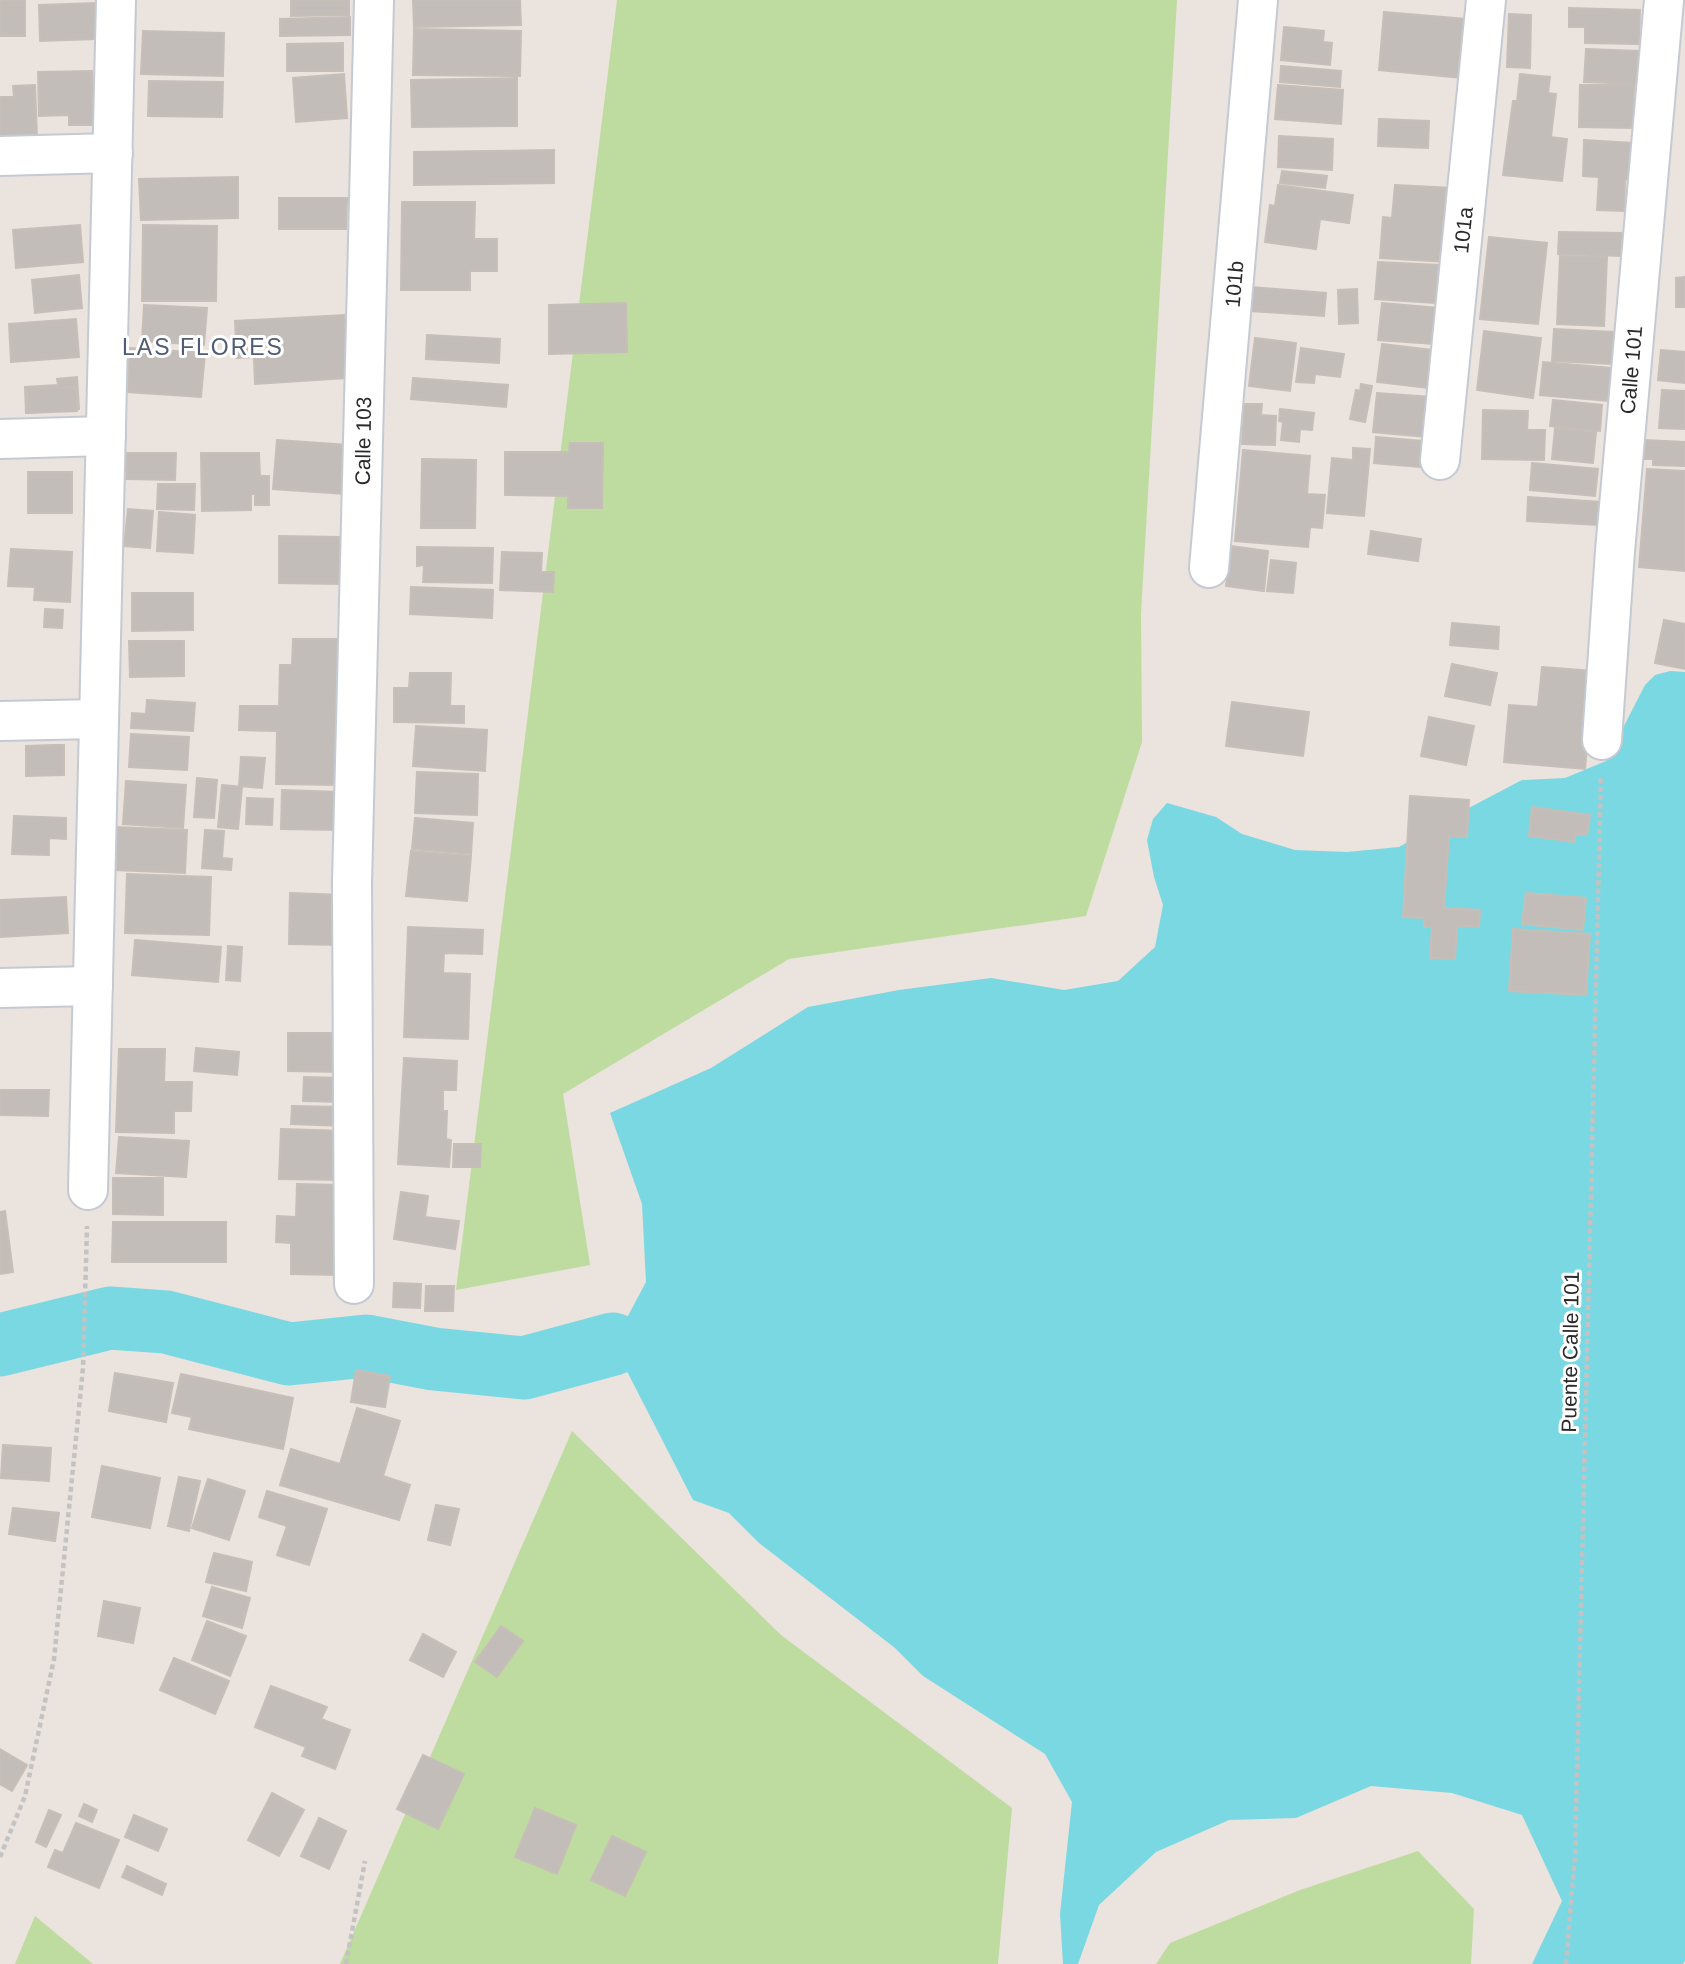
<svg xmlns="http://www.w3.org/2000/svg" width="1685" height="1964" viewBox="0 0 1685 1964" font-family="Arial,sans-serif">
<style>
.green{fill:#bedc9f}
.water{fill:#7ad8e3}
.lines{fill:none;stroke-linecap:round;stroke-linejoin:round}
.river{stroke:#7ad8e3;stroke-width:63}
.building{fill:#c3bdba;stroke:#c6beb7;stroke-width:2}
.street-casing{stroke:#c5cad2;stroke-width:42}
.path{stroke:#c3c3c3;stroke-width:4.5;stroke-dasharray:5 3.5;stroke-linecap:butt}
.street{stroke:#fff;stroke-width:38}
.labels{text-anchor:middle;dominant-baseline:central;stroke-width:6;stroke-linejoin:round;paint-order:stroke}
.street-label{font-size:21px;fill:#2a2a2a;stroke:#fff}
.neighbourhood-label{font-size:23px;letter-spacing:2px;fill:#4f5c76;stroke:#fff}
</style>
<rect width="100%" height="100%" fill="#ebe3dd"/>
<!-- green -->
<g class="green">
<path d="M 617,0 L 1177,0 L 1141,613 L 1142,742 L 1086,916 L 789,959 L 563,1094 L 590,1265 L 456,1290 Z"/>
<path d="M 572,1431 L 781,1635 L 1012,1808 L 998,1964 L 340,1964 Z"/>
<path d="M 1418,1851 L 1474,1909 L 1471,1964 L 1156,1964 L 1170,1943 L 1300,1890 Z"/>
<path d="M 35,1916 L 93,1964 L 15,1964 Z"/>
</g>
<!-- water -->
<path class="water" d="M 1670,671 L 1685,672 L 1685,1961 L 1683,1964 L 1532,1964 L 1562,1901 L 1522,1815 L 1452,1793 L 1371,1786 L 1296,1818 L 1229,1820 L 1156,1852 L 1099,1905 L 1078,1964 L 1063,1964 L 1060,1914 L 1072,1802 L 1045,1754 L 923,1676 L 895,1648 L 759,1543 L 729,1513 L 693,1500 L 613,1344 L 646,1282 L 642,1204 L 610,1113 L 711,1068 L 808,1007 L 899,990 L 991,978 L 1064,990 L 1118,981 L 1155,947 L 1163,905 L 1154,877 L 1147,840 L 1153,819 L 1167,803 L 1216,817 L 1242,834 L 1295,850 L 1347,852 L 1399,847 L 1442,822 L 1522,780 L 1565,778 L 1606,761 L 1645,685 L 1655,675 Z"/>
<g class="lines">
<!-- river -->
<path class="river" d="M 0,1345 L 110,1318 L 166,1322 L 289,1354 L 366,1346 L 434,1359 L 524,1368 L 613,1344"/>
</g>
<!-- building -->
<g class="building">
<rect x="0" y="0" width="25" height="36"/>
<path d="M 291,0 L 349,0 L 349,15 L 291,16 Z"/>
<path d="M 413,0 L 520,0 L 521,25 L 414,27 Z"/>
<path d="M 96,3 L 97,39 L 40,41 L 39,5 Z"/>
<path d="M 1569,8 L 1640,10 L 1639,44 L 1585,43 L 1585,27 L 1569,27 Z"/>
<path d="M 1384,12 L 1478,20 L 1473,79 L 1379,70 Z"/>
<path d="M 1509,14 L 1531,15 L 1530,68 L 1507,67 Z"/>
<path d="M 350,17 L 350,35 L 280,36 L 280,19 Z"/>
<path d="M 1284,27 L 1324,31 L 1323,42 L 1332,43 L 1330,65 L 1281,60 Z"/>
<path d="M 414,29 L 521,31 L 520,76 L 413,75 Z"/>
<path d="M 143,31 L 224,33 L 223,76 L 141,74 Z"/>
<path d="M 343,43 L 343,71 L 287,71 L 287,44 Z"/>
<path d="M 1586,49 L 1639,51 L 1637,84 L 1584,82 Z"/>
<path d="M 1281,66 L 1341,71 L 1340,87 L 1280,82 Z"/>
<path d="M 92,71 L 93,125 L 69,125 L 69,115 L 39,116 L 38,72 Z"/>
<path d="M 344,74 L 347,118 L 296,122 L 293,78 Z"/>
<path d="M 1520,74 L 1550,77 L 1548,93 L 1556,94 L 1551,137 L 1567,139 L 1562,181 L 1503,175 L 1513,101 L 1517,101 Z"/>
<path d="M 517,78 L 517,126 L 412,127 L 411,80 Z"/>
<path d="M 149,81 L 223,82 L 222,117 L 148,116 Z"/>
<path d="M 35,85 L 37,136 L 0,137 L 0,97 L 14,97 L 13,86 Z"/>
<path d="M 1278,85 L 1343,90 L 1341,124 L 1275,119 Z"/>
<path d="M 1580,85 L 1634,85 L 1633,128 L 1579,127 Z"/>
<path d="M 1379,119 L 1429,121 L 1428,148 L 1378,146 Z"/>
<path d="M 1279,136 L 1333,139 L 1332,170 L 1278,167 Z"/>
<path d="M 1584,140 L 1633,143 L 1631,179 L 1625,179 L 1624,211 L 1597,210 L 1599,177 L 1583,176 Z"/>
<path d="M 554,150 L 554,183 L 414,185 L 414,152 Z"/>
<path d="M 1282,171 L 1327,176 L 1325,188 L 1280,183 Z"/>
<path d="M 238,177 L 238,218 L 141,220 L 139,179 Z"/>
<path d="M 1278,185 L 1353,195 L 1349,223 L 1320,219 L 1316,249 L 1265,242 L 1270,205 L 1275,206 Z"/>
<path d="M 1395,185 L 1453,188 L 1448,262 L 1380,258 L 1383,217 L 1392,218 Z"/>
<path d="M 279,198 L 347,198 L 346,229 L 279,229 Z"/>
<path d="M 402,202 L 475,202 L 474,239 L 497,239 L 497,271 L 470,271 L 470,290 L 401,290 Z"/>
<path d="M 80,225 L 83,262 L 16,268 L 13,230 Z"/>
<path d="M 143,225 L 217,226 L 216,301 L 142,301 Z"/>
<path d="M 1559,232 L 1623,233 L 1622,256 L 1558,254 Z"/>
<path d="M 1489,237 L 1547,243 L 1538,324 L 1480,319 Z"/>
<path d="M 1560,256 L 1607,257 L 1604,326 L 1557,324 Z"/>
<path d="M 1378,262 L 1438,265 L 1435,303 L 1375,299 Z"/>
<path d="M 79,275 L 82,308 L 35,313 L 32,280 Z"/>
<path d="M 1685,277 L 1685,307 L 1676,307 L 1676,278 Z"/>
<path d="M 1251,287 L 1326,293 L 1324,316 L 1250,311 Z"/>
<path d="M 1357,289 L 1358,323 L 1339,324 L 1338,290 Z"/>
<path d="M 626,303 L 627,352 L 549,354 L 549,305 Z"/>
<path d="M 1382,303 L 1438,308 L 1434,344 L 1378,340 Z"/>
<path d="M 144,305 L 207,308 L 204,345 L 142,341 Z"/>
<path d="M 344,315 L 347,378 L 255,384 L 254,357 L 237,358 L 235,321 Z"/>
<path d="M 76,319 L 79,357 L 11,362 L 9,324 Z"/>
<path d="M 1554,329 L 1614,332 L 1612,364 L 1552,361 Z"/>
<path d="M 1484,331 L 1541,338 L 1533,398 L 1477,390 Z"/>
<path d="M 427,335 L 500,339 L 499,363 L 426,359 Z"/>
<path d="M 1255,338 L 1296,343 L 1290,391 L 1249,386 Z"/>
<path d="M 1382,344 L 1432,350 L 1428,388 L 1377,382 Z"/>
<path d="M 130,348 L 205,353 L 201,397 L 127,392 Z"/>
<path d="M 1301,348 L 1344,354 L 1340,377 L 1315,374 L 1314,383 L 1296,382 Z"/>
<path d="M 1661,350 L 1685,352 L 1685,383 L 1658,380 Z"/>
<path d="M 1543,362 L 1611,368 L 1609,401 L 1540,395 Z"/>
<path d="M 77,377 L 79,409 L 26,413 L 25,387 L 58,385 L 57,379 Z"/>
<path d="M 413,378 L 508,385 L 506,407 L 411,399 Z"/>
<path d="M 1361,384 L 1372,386 L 1365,422 L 1350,419 L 1356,390 L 1360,391 Z"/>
<path d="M 77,387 L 77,411 L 27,413 L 27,389 Z"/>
<path d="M 1662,390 L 1685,391 L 1685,429 L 1659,428 Z"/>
<path d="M 1377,393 L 1431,397 L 1427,437 L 1373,432 Z"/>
<path d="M 1553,400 L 1602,405 L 1600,431 L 1550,426 Z"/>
<path d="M 1244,404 L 1262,404 L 1261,415 L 1276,416 L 1275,445 L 1242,444 Z"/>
<path d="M 1280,409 L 1314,413 L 1312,430 L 1300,429 L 1299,442 L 1281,440 L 1283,422 L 1279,421 Z"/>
<path d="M 1483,410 L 1528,411 L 1527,430 L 1545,430 L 1544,460 L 1482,459 Z"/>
<path d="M 1555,428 L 1596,432 L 1593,463 L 1552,459 Z"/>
<path d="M 1376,437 L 1422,441 L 1420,467 L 1374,463 Z"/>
<path d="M 277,440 L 348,445 L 345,494 L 273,489 Z"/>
<path d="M 1645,440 L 1685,442 L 1685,466 L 1653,465 L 1653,459 L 1644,459 Z"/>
<path d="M 570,443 L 603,443 L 602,508 L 568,508 L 568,496 L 505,495 L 505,452 L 569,452 Z"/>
<path d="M 1353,448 L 1370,449 L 1364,516 L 1327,513 L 1332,458 L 1353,460 Z"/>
<path d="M 1243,450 L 1310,456 L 1307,494 L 1325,495 L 1322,528 L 1310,527 L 1308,547 L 1235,541 Z"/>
<path d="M 127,453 L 176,453 L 175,480 L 126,479 Z"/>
<path d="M 201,453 L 259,453 L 260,476 L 269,476 L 269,505 L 255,505 L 255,494 L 251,494 L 251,510 L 202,511 Z"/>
<path d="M 422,459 L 476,460 L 475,528 L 421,528 Z"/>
<path d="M 1532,463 L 1598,469 L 1595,496 L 1530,490 Z"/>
<path d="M 1647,469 L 1685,471 L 1685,571 L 1639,567 Z"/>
<rect x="28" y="472" width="44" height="41"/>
<path d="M 158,484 L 195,484 L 194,510 L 157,509 Z"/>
<path d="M 1528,497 L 1601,502 L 1599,525 L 1527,521 Z"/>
<path d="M 128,509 L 153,511 L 150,548 L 124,546 Z"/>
<path d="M 159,512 L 195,515 L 193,553 L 157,551 Z"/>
<path d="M 1371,531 L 1421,539 L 1418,561 L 1368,554 Z"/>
<path d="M 279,536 L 341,537 L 340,584 L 279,583 Z"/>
<path d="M 1231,546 L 1268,551 L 1264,591 L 1226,586 Z"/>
<path d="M 417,547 L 493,548 L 492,583 L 423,582 L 424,565 L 417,566 Z"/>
<path d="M 11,549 L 72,552 L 70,602 L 34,600 L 35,587 L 8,586 Z"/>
<path d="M 502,552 L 542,553 L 541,572 L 554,572 L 553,592 L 500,590 Z"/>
<path d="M 1271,560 L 1296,563 L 1293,593 L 1267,591 Z"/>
<path d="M 411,587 L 493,590 L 492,618 L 410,614 Z"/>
<path d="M 132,593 L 193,593 L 193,630 L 132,631 Z"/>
<path d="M 45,609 L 63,610 L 62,628 L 44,627 Z"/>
<path d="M 1664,620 L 1685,624 L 1685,669 L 1655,663 Z"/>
<path d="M 1452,623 L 1499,627 L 1498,649 L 1450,645 Z"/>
<path d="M 293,639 L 343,639 L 341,785 L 276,784 L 277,731 L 239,730 L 240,706 L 279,706 L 280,665 L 292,665 Z"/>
<path d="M 129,641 L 184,641 L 184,676 L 130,677 Z"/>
<path d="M 1452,664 L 1497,673 L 1490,705 L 1445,696 Z"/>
<path d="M 1542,667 L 1593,671 L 1585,769 L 1504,762 L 1509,705 L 1538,707 Z"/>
<path d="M 410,673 L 451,673 L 450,706 L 464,706 L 464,723 L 394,722 L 394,688 L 409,688 Z"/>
<path d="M 147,700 L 195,703 L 193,731 L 131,728 L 132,713 L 146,714 Z"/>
<path d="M 1232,702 L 1309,712 L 1303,756 L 1226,746 Z"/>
<path d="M 1429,717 L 1474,726 L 1466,765 L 1421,756 Z"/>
<path d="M 416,726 L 487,730 L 485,771 L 413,766 Z"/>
<path d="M 131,734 L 189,737 L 187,770 L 129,767 Z"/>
<path d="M 54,745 L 64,745 L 64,775 L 26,776 L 26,746 Z"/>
<path d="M 241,757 L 265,758 L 262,788 L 239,786 Z"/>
<path d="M 417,772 L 478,774 L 477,815 L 415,813 Z"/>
<path d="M 197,778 L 217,780 L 214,818 L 194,817 Z"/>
<path d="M 126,781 L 186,785 L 183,828 L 123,824 Z"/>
<path d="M 222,785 L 242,787 L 238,829 L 218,827 Z"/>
<path d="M 282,790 L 340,792 L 339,830 L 281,829 Z"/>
<path d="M 1410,796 L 1469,800 L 1467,837 L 1449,836 L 1444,908 L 1480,910 L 1479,927 L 1457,926 L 1455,959 L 1430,958 L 1432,927 L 1424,927 L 1424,918 L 1403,917 Z"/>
<path d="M 247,798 L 273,799 L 272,825 L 246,824 Z"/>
<path d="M 1532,807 L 1590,815 L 1587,835 L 1576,834 L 1574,842 L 1529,836 Z"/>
<path d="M 14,816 L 66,818 L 66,839 L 49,838 L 49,855 L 12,854 Z"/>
<path d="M 415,818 L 473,823 L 471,854 L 412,849 Z"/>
<path d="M 116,827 L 187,830 L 185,873 L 115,870 Z"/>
<path d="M 205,830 L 224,831 L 222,858 L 232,859 L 231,870 L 202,868 Z"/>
<path d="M 411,851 L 471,856 L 467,901 L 406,896 Z"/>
<path d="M 127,874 L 211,877 L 209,935 L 125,933 Z"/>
<path d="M 290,893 L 343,895 L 341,945 L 289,944 Z"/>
<path d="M 1526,893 L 1586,898 L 1583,930 L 1522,924 Z"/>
<path d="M 66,897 L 68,933 L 0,937 L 0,900 Z"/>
<path d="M 408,927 L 483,930 L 482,954 L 444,953 L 443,973 L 470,974 L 468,1039 L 404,1037 Z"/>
<path d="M 1513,929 L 1590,934 L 1586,995 L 1509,991 Z"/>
<path d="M 135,940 L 221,947 L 218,982 L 132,975 Z"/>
<path d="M 228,946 L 242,947 L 240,981 L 226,980 Z"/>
<path d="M 288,1033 L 342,1033 L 343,1072 L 288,1071 Z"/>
<path d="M 196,1048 L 239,1052 L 237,1075 L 194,1071 Z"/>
<path d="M 119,1049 L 165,1049 L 164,1082 L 192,1082 L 191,1111 L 174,1111 L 174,1133 L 116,1132 Z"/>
<path d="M 404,1058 L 457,1061 L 456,1090 L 443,1090 L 443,1111 L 447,1111 L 446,1139 L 451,1140 L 449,1167 L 398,1164 Z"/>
<path d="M 304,1077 L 343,1078 L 343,1102 L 303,1101 Z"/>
<path d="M 0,1090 L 49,1090 L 48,1116 L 0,1115 Z"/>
<path d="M 292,1106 L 344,1107 L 344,1126 L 291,1124 Z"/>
<path d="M 281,1129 L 344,1131 L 343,1180 L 279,1179 Z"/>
<path d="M 119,1137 L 189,1141 L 186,1177 L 116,1173 Z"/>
<path d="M 454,1144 L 481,1144 L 480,1167 L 453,1167 Z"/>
<path d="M 113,1178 L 163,1178 L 163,1215 L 113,1214 Z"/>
<path d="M 297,1184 L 341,1185 L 338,1275 L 291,1274 L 291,1243 L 276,1242 L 277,1216 L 296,1217 Z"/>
<path d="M 401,1192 L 428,1196 L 425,1217 L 459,1221 L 455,1249 L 394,1239 Z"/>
<path d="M 5,1211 L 13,1272 L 0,1274 L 0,1212 Z"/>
<path d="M 113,1222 L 226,1222 L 226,1262 L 112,1262 Z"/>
<path d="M 394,1283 L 421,1284 L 420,1308 L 393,1307 Z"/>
<path d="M 426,1286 L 454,1286 L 453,1311 L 425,1311 Z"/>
<path d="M 356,1370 L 390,1376 L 385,1407 L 351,1402 Z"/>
<path d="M 115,1373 L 173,1383 L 166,1422 L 109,1411 Z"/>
<path d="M 181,1374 L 293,1398 L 283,1449 L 189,1429 L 192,1417 L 172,1413 Z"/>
<path d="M 357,1408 L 400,1421 L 383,1476 L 410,1485 L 399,1520 L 280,1485 L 291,1449 L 340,1464 Z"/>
<path d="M 3,1445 L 51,1448 L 49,1481 L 1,1478 Z"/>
<path d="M 102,1466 L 160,1478 L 150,1528 L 92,1517 Z"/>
<path d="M 179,1477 L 200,1481 L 189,1531 L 168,1526 Z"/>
<path d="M 208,1479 L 245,1491 L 229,1540 L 192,1528 Z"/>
<path d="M 267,1491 L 327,1509 L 309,1565 L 277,1555 L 287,1526 L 259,1517 Z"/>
<path d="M 436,1505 L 459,1509 L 450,1545 L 428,1540 Z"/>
<path d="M 13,1508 L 59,1513 L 55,1541 L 9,1534 Z"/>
<path d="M 214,1553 L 252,1562 L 246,1591 L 206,1582 Z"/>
<path d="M 212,1587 L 250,1598 L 242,1628 L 203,1616 Z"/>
<path d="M 104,1601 L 140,1608 L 133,1643 L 98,1636 Z"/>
<path d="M 207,1621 L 246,1636 L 230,1676 L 192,1660 Z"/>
<path d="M 501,1626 L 523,1641 L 497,1677 L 475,1662 Z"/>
<path d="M 423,1634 L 456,1652 L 443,1677 L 410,1660 Z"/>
<path d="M 174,1658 L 229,1681 L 215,1714 L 160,1690 Z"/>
<path d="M 271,1686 L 327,1707 L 321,1719 L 350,1730 L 335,1769 L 302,1756 L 306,1747 L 255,1727 Z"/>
<path d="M 0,1749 L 27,1765 L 12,1791 L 0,1784 Z"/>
<path d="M 423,1755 L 464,1774 L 438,1829 L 397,1809 Z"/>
<path d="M 272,1793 L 304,1810 L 279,1856 L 248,1840 Z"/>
<path d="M 84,1804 L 97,1810 L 92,1822 L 79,1816 Z"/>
<path d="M 535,1808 L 576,1825 L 557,1874 L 515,1857 Z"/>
<path d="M 49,1810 L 61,1815 L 46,1847 L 36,1842 Z"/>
<path d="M 134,1815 L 167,1829 L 158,1851 L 125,1837 Z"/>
<path d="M 319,1818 L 346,1831 L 329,1869 L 301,1856 Z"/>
<path d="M 76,1823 L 119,1840 L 99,1888 L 48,1867 L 55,1850 L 63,1853 Z"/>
<path d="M 612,1836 L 646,1852 L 625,1896 L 591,1880 Z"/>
<path d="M 127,1866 L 166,1884 L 162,1895 L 122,1877 Z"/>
</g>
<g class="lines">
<defs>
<g id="street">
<path d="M 0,156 L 113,153"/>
<path d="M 0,439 L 106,436"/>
<path d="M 1440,460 L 1486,0"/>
<path d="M 1209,568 L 1258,0"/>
<path d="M 0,721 L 99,719"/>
<path d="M 1602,740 L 1615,551 L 1664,0"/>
<path d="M 0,988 L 93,986"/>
<path d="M 88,1190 L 116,0"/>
<path d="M 354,1284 L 352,883 L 374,0"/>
</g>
</defs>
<!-- street casing -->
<use href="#street" class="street-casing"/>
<!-- path -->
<g class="path">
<path d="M 0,1857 L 25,1796 L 54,1659 L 83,1368 L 87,1226"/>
<path d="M 346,1964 L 365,1861"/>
<path d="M 1566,1964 L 1575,1855 L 1601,776"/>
</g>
<!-- street -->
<use href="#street" class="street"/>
</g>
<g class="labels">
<!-- street labels -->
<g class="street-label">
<text transform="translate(1463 230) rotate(-84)">101a</text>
<text transform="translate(1234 284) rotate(-85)">101b</text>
<text transform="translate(1631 370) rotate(-85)">Calle 101</text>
<text transform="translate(363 441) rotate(-89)">Calle 103</text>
<text transform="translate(1570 1352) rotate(-89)">Puente Calle 101</text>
</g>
<!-- neighbourhood labels -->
<g class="neighbourhood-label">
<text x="203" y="347">LAS FLORES</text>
</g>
</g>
</svg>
